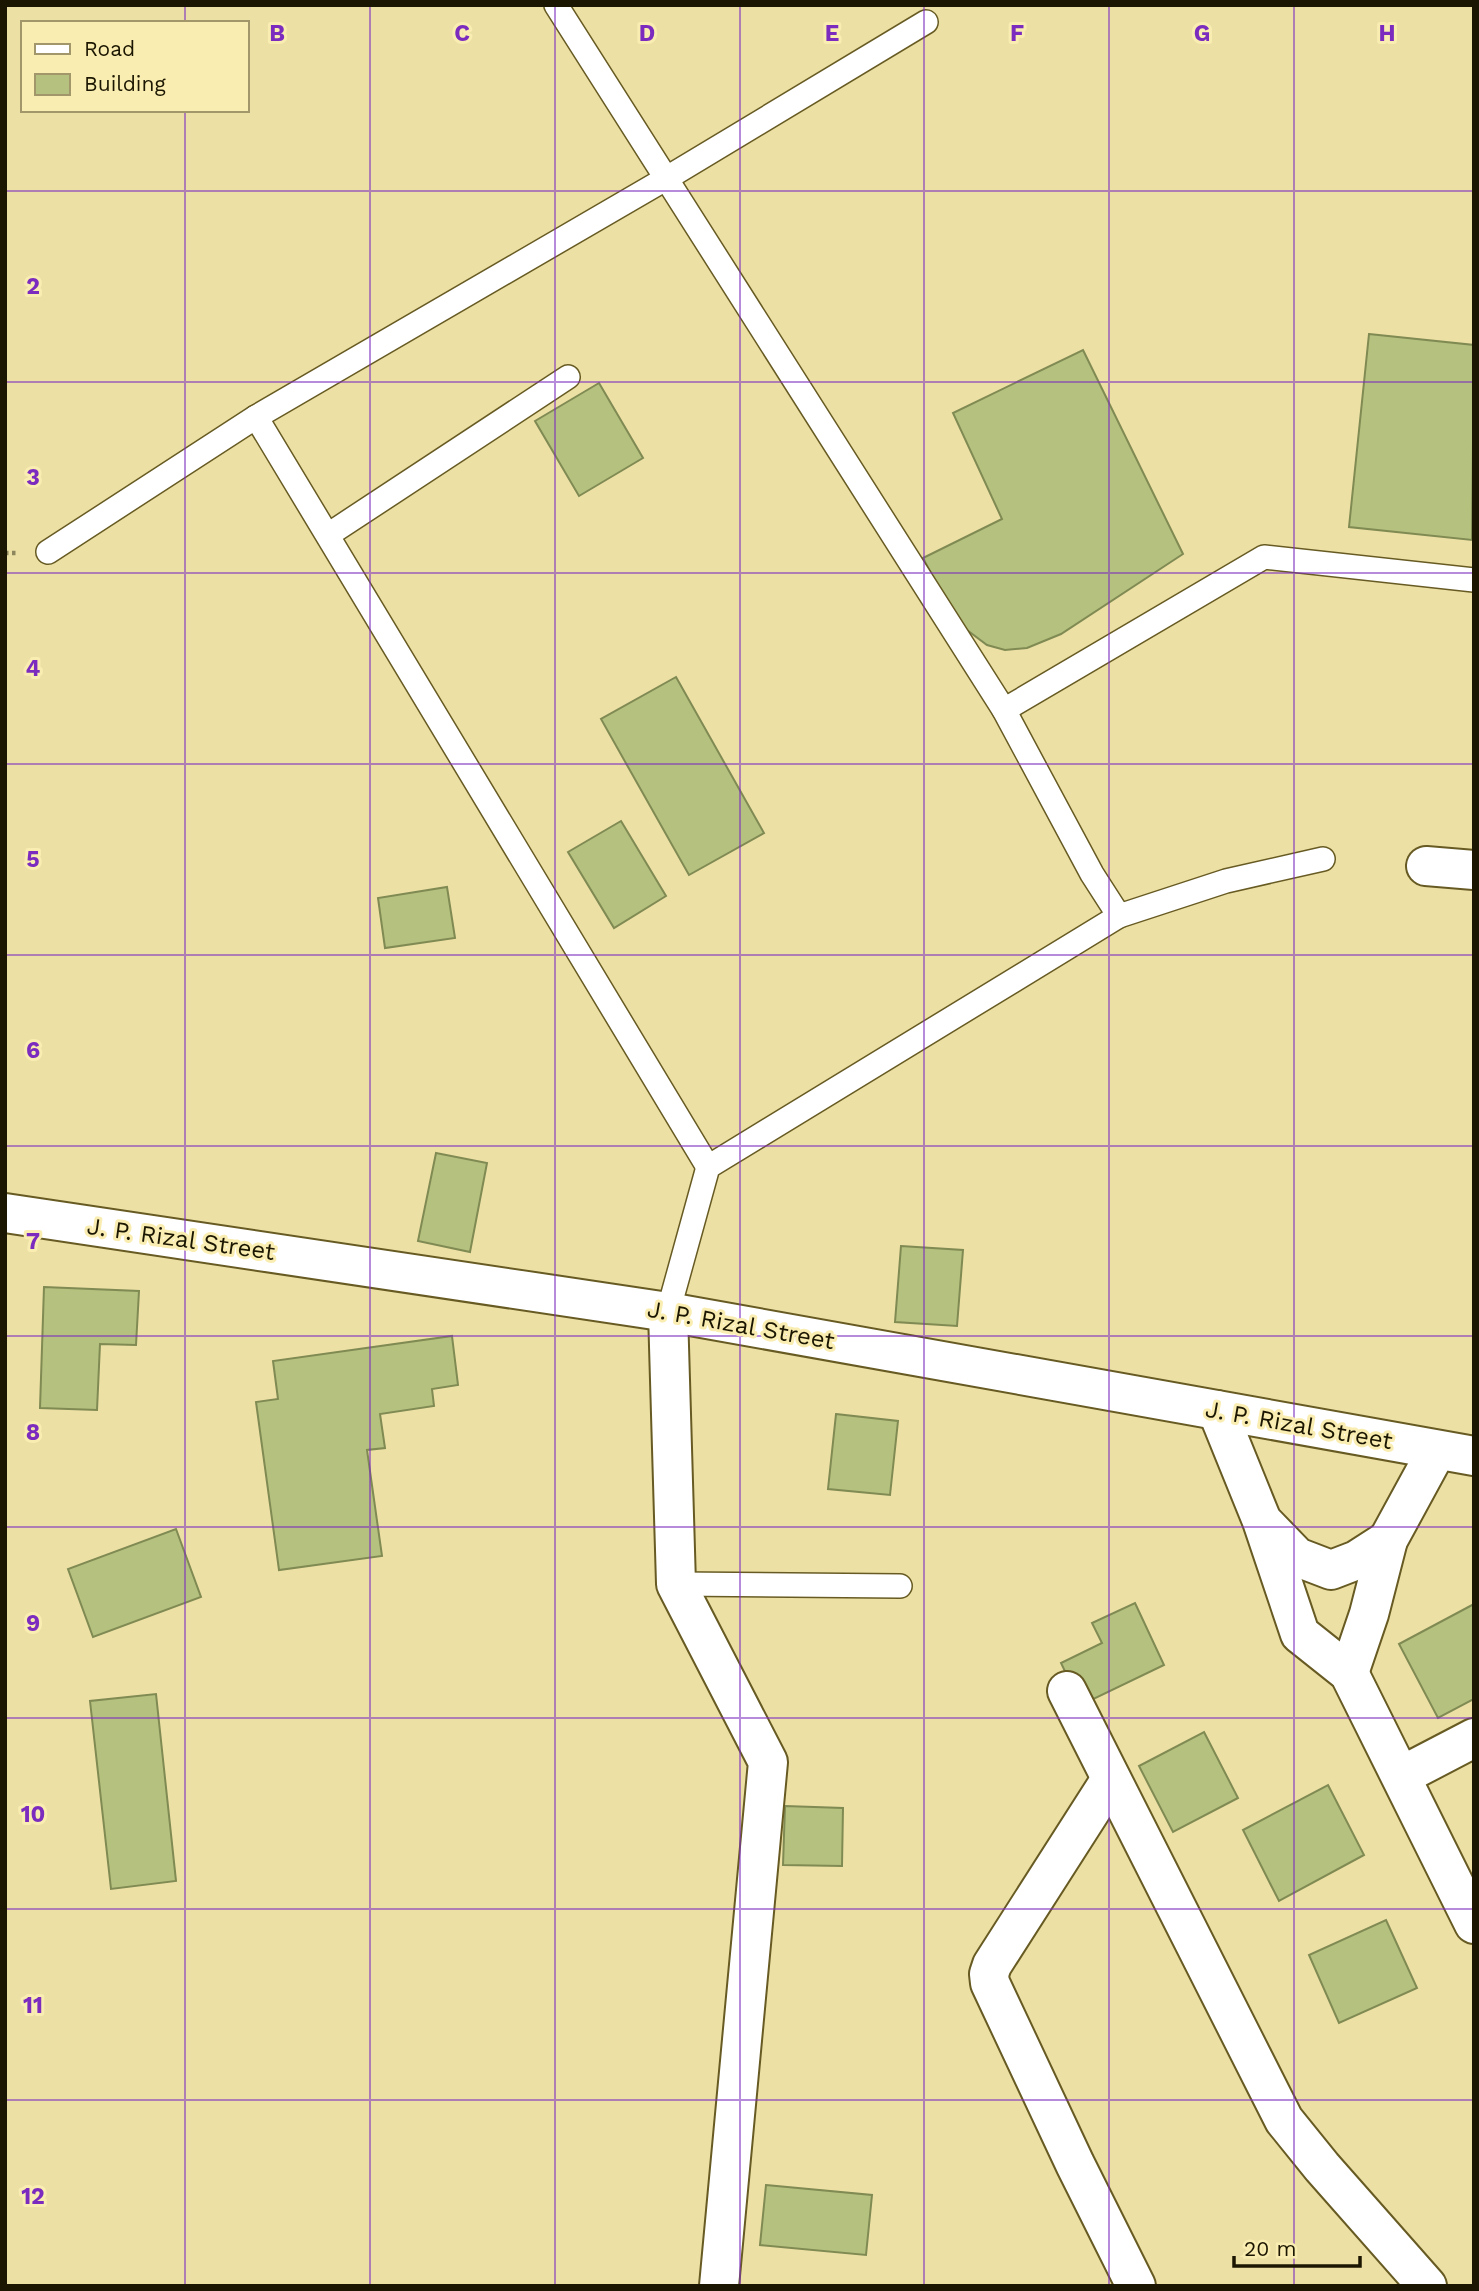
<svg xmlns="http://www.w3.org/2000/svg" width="1479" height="2291" viewBox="0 0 1479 2291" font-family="'Work Sans',sans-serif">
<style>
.building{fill:#b4c17f;stroke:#808a53;stroke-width:2}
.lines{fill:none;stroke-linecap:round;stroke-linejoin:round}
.service-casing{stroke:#675b23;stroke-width:26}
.minor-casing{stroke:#675b23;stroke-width:42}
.secondary-casing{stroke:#675b23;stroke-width:42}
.path{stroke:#8e865c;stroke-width:4.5;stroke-dasharray:3.5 3.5;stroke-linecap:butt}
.service{stroke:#fff;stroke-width:23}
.minor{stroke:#fff;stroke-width:38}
.secondary{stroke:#fff;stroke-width:38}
.grid{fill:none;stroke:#7b2cbf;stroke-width:2;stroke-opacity:0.55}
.labels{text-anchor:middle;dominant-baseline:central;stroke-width:6;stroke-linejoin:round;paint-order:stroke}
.street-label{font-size:24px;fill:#1b1601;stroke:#faedb2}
.grid-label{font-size:23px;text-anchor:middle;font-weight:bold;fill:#7b2cbf;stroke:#faedb2;stroke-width:6;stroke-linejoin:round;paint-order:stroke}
</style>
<rect width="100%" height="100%" fill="#ece0a5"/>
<!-- building -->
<g class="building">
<path d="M 1369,334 L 1474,345 L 1472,540 L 1349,527 Z"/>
<path d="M 1083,350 L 1183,554 L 1061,634 L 1027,648 L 1005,650 L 987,645 L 963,627 L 949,608 L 923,558 L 1002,519 L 953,413 Z"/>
<path d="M 599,383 L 643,458 L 579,496 L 535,421 Z"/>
<path d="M 676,677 L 764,833 L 689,875 L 601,719 Z"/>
<path d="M 621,821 L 666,896 L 614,928 L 568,852 Z"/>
<path d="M 447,887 L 455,938 L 385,948 L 378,898 Z"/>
<path d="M 436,1153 L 487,1163 L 470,1252 L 418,1241 Z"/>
<path d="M 901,1246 L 963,1250 L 957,1326 L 895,1322 Z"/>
<path d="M 44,1287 L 139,1291 L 136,1345 L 100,1344 L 97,1410 L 40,1408 Z"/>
<path d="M 452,1336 L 458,1385 L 432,1389 L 434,1406 L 380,1414 L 385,1448 L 367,1450 L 382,1556 L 279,1570 L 256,1402 L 278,1399 L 273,1361 Z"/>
<path d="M 836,1414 L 898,1421 L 890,1495 L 828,1489 Z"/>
<path d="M 176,1529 L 201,1597 L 93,1637 L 68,1569 Z"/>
<path d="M 1135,1603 L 1164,1665 L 1081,1705 L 1061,1663 L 1102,1643 L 1092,1623 Z"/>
<path d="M 1474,1604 L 1474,1699 L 1438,1718 L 1399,1644 Z"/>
<path d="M 156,1694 L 176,1881 L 111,1889 L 90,1701 Z"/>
<path d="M 1204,1732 L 1238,1798 L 1173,1832 L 1139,1766 Z"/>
<path d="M 1328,1785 L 1364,1855 L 1279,1901 L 1243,1830 Z"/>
<path d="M 785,1806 L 843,1808 L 842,1866 L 783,1865 Z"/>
<path d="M 1386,1920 L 1417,1988 L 1339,2023 L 1309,1955 Z"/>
<path d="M 766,2185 L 872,2195 L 866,2255 L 760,2245 Z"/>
</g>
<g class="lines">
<defs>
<g id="service">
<path d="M 556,5 L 1004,710 L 1092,874 L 1119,916"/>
<path d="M 256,417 L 708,1167"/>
<path d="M 328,535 L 568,377"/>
<path d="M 48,552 L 256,417 L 667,178 L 926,22"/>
<path d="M 1004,710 L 1264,557 L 1474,580"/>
<path d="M 668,1312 L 708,1167 L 1119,916 L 1226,881 L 1323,859"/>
<path d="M 676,1584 L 900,1586"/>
</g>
<g id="minor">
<path d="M 1426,866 L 1474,870"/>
<path d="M 668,1312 L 676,1584 L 768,1762 L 719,2286"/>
<path d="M 1217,1410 L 1262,1521 L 1300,1634 L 1349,1673 L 1474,1924"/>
<path d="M 1266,1525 L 1297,1557 L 1331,1570 L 1357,1560 L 1388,1540"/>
<path d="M 1349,1673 L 1369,1614 L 1388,1540 L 1437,1450"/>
<path d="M 1067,1691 L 1284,2120 L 1322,2167 L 1427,2286"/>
<path d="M 1401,1776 L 1474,1738"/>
<path d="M 1111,1779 L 992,1965 L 989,1974 L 990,1983 L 1075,2164 L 1136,2286"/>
</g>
<path id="secondary" d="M 5,1213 L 668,1312 L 1474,1456"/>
</defs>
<!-- service casing -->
<use href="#service" class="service-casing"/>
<!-- minor casing -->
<use href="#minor" class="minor-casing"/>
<!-- secondary casing -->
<use href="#secondary" class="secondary-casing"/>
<!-- path -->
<path class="path" d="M 5,553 L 18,553"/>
<!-- service -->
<use href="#service" class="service"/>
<!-- minor -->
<use href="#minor" class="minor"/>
<!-- secondary -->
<use href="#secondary" class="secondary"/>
</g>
<!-- grid -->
<path class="grid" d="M 185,5 L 185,23M 370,5 L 370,2286M 555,5 L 555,2286M 740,5 L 740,2286M 924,5 L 924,2286M 1109,5 L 1109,2286M 1294,5 L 1294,2286M 185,110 L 185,2286M 5,191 L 1474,191M 5,382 L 1474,382M 5,573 L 1474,573M 5,764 L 1474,764M 5,955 L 1474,955M 5,1146 L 1474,1146M 5,1336 L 1474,1336M 5,1527 L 1474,1527M 5,1718 L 1474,1718M 5,1909 L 1474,1909M 5,2100 L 1474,2100"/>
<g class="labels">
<!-- street labels -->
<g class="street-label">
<text transform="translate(181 1239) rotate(8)">J. P. Rizal Street</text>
<text transform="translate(741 1325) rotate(10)">J. P. Rizal Street</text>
<text transform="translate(1299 1425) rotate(10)">J. P. Rizal Street</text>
</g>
</g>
<g class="grid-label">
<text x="277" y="41">B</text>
<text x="462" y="41">C</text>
<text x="647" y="41">D</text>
<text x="832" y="41">E</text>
<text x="1017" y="41">F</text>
<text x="1202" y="41">G</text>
<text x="1387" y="41">H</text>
<text x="33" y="294">2</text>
<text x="33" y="485">3</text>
<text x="33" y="676">4</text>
<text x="33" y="867">5</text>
<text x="33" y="1058">6</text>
<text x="33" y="1249">7</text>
<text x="33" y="1440">8</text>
<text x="33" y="1631">9</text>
<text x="33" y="1822">10</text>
<text x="33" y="2013">11</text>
<text x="33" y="2204">12</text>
</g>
<!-- border -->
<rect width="1479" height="2291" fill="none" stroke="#1b1601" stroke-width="14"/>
<!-- legend -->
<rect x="21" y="21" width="228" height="91" fill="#faedb2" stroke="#a1976b" stroke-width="2"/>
<rect x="35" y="44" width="35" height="10" fill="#ffffff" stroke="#a1976b" stroke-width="2"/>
<text x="84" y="56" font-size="21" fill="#1b1601">Road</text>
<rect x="35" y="74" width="35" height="21" fill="#b4c17f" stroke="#a1976b" stroke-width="2"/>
<text x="84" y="91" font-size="21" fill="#1b1601">Building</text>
<!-- scale -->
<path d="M1234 2256v10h126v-10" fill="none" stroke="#1b1601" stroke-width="3.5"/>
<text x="1244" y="2256" font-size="21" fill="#1b1601" stroke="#faedb2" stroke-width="5" paint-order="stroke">20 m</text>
</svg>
